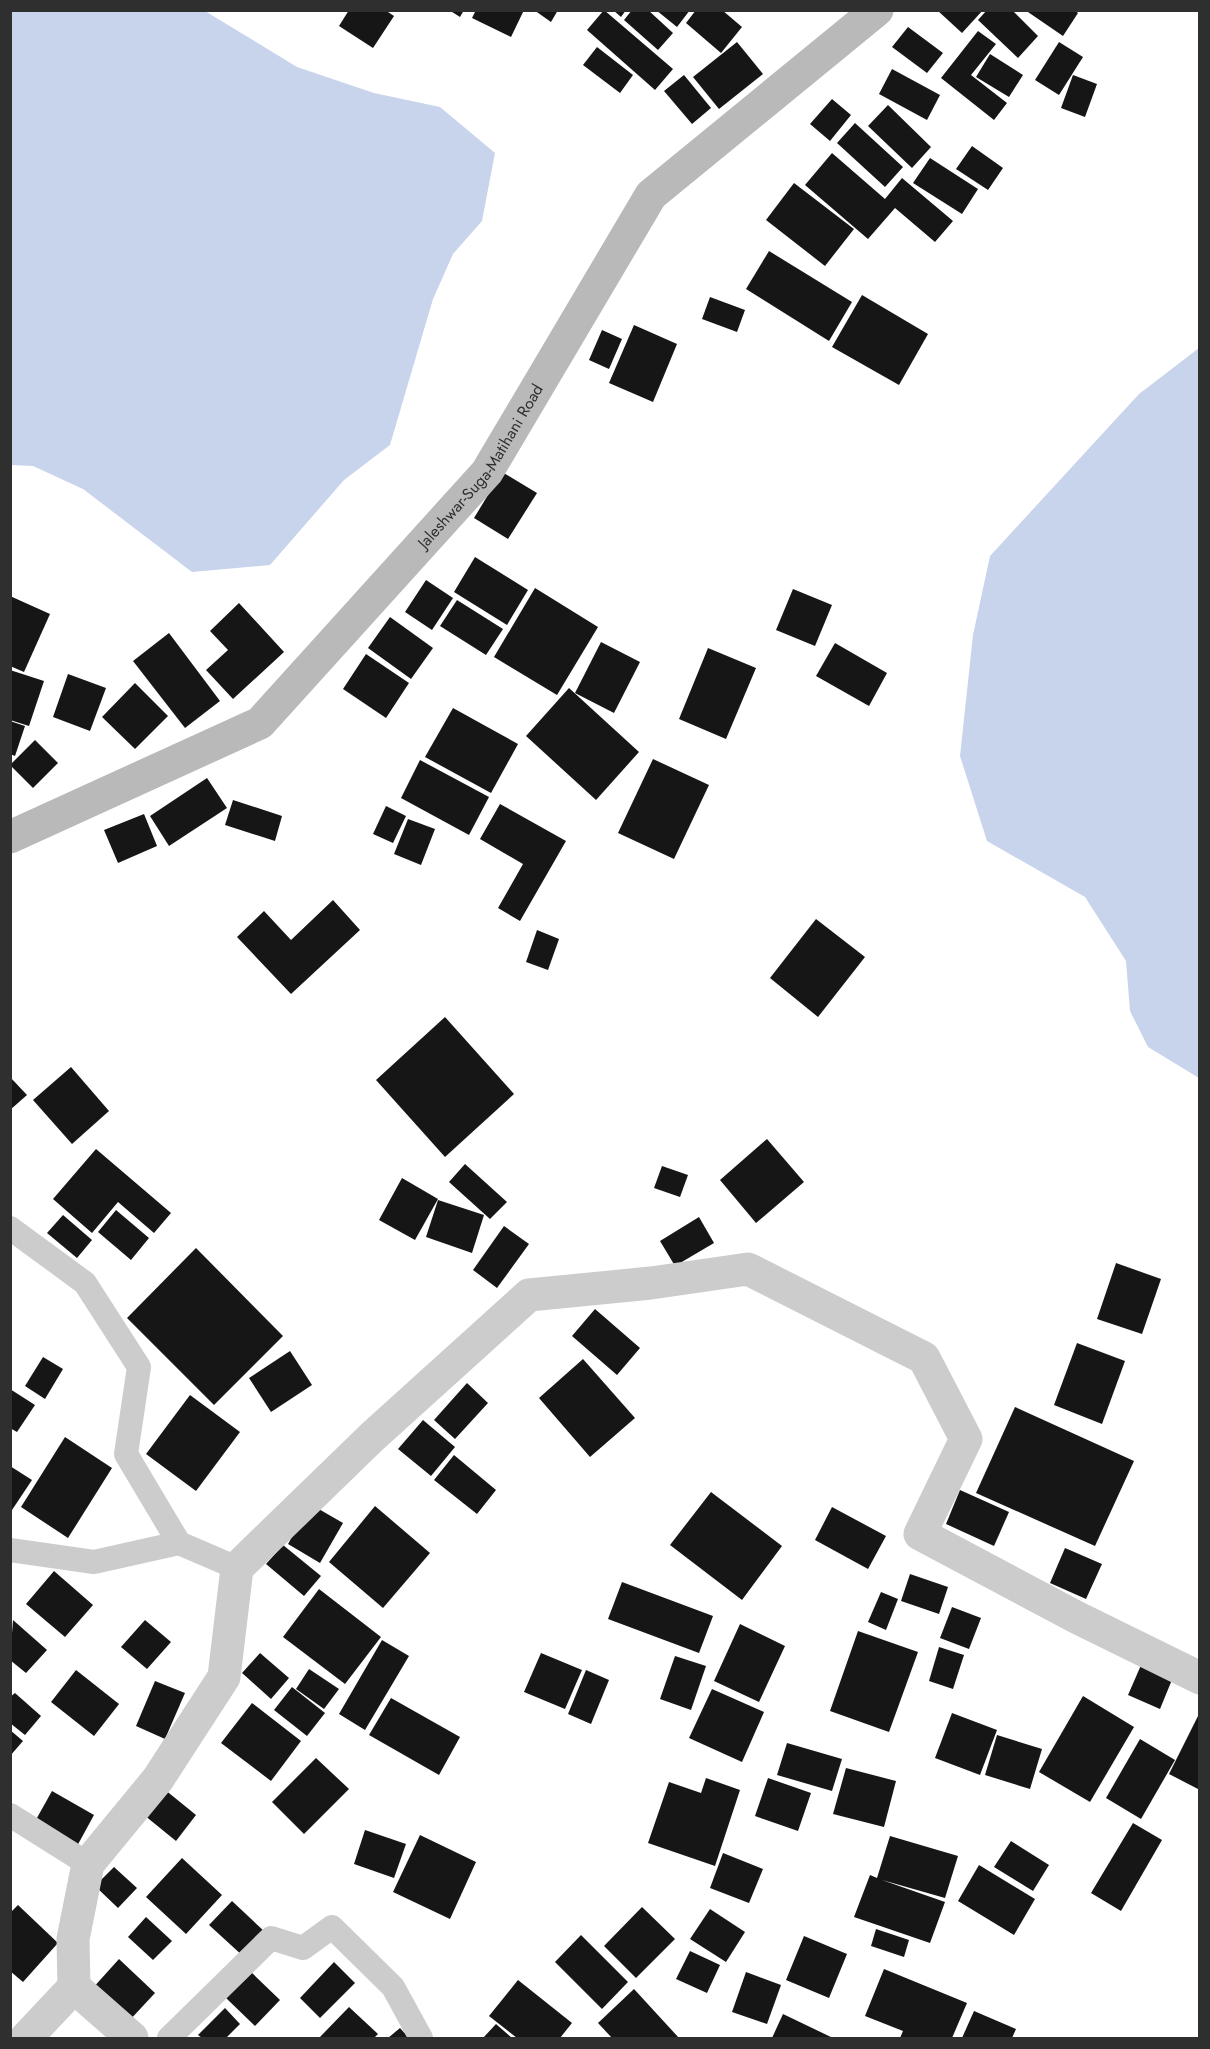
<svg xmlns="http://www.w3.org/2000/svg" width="1210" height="2049" viewBox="0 0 1210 2049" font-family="Jost,sans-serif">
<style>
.water{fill:#c8d4ec}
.building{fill:#161616}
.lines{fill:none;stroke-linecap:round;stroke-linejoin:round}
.service{stroke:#ccc;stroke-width:24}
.minor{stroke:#ccc;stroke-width:33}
.secondary{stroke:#b9b9b9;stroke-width:33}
.labels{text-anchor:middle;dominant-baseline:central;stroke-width:6;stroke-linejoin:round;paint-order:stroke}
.street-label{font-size:16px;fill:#2f2f2f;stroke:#fff}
</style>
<rect width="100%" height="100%" fill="#fff"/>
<!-- water -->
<g class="water">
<path d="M 10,11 L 205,11 L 297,67 L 374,93 L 440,107 L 495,153 L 482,221 L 453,254 L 433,299 L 390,445 L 344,480 L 270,565 L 192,572 L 83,489 L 33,466 L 11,465 Z"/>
<path d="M 1199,348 L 1199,1078 L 1148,1047 L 1130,1011 L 1126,961 L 1085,897 L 987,841 L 960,756 L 973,635 L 990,556 L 1139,394 Z"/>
</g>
<!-- building -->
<g class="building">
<path d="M 349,10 L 385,10 L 394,16 L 373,48 L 339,26 Z"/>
<path d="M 449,10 L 464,10 L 460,17 Z"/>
<path d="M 476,10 L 524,10 L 511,37 L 472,18 Z"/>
<path d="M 534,10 L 558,10 L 551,22 Z"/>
<path d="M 604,10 L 673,69 L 655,90 L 587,30 Z"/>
<path d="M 613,10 L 626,10 L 621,17 Z"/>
<path d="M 632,10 L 648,10 L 673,33 L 658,50 L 624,20 Z"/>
<path d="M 656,10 L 690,10 L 677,27 Z"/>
<path d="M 696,10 L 722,10 L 742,27 L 721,53 L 686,23 Z"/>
<path d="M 937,10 L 983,10 L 962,33 Z"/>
<path d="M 987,10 L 1012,10 L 1038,36 L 1018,58 L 978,20 Z"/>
<path d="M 1025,10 L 1074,10 L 1078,13 L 1063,36 Z"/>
<path d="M 908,27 L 943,53 L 927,73 L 892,47 Z"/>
<path d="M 978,31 L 996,44 L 971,75 L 1007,103 L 994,120 L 941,78 Z"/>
<path d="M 737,42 L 763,74 L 719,109 L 693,77 Z"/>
<path d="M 1059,42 L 1083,57 L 1059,95 L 1035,80 Z"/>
<path d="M 597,47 L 633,75 L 620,93 L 583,65 Z"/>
<path d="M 990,54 L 1023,75 L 1009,97 L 976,77 Z"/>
<path d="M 892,69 L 940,95 L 927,120 L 879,94 Z"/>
<path d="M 684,75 L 711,108 L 692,124 L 664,91 Z"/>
<path d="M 1073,75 L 1097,84 L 1085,117 L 1061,108 Z"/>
<path d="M 832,99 L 851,115 L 830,141 L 810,124 Z"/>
<path d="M 888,105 L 931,147 L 912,168 L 868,126 Z"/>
<path d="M 855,123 L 903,167 L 885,187 L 837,143 Z"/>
<path d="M 972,146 L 1003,168 L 988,190 L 956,169 Z"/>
<path d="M 832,153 L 885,199 L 902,178 L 953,221 L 935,242 L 895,208 L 868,239 L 805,185 Z"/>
<path d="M 930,158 L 978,189 L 962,214 L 913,183 Z"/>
<path d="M 794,183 L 854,229 L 825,266 L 766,220 Z"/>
<path d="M 769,251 L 852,302 L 829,341 L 746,289 Z"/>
<path d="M 862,295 L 928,334 L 899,385 L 832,347 Z"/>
<path d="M 710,297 L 745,310 L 737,332 L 702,319 Z"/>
<path d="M 634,325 L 677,344 L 653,402 L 609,383 Z"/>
<path d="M 602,330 L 622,339 L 609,369 L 589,360 Z"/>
<path d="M 502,472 L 537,493 L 508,539 L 474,518 Z"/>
<path d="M 475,557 L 528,590 L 507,625 L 454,592 Z"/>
<path d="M 426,580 L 453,598 L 432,630 L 405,612 Z"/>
<path d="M 535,588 L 598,627 L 557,695 L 494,657 Z"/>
<path d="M 793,589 L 832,605 L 815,646 L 776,630 Z"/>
<path d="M 10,596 L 50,614 L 24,672 L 10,666 Z"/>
<path d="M 457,600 L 503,629 L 486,655 L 440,626 Z"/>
<path d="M 239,603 L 284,652 L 233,699 L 206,670 L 228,650 L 210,631 Z"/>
<path d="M 390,617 L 433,648 L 411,679 L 368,648 Z"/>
<path d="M 169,633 L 220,701 L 185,728 L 133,661 Z"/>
<path d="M 601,642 L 640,662 L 614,713 L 575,693 Z"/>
<path d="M 835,643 L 887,673 L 869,706 L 816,676 Z"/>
<path d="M 708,648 L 756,668 L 726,739 L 679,719 Z"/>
<path d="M 366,654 L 409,683 L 386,718 L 343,689 Z"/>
<path d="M 10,670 L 44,681 L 29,726 L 10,720 Z"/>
<path d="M 68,674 L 106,688 L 90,731 L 53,717 Z"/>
<path d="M 135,683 L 168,716 L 135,749 L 102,717 Z"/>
<path d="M 569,688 L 639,752 L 596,800 L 526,736 Z"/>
<path d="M 453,708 L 518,744 L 491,793 L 425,757 Z"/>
<path d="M 10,721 L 25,726 L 15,756 L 10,754 Z"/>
<path d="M 35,740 L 58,763 L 33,788 L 10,765 Z"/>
<path d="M 653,759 L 709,785 L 674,859 L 618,833 Z"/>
<path d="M 420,760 L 489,797 L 469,835 L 401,798 Z"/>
<path d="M 207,778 L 227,808 L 169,846 L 150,816 Z"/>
<path d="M 233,800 L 282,816 L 275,841 L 225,825 Z"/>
<path d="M 500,804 L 566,841 L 520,921 L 498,908 L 523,864 L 480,839 Z"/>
<path d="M 386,806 L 406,816 L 393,843 L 373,834 Z"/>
<path d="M 144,814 L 157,846 L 118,863 L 104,830 Z"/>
<path d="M 408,819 L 435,829 L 421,865 L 394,854 Z"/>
<path d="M 333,900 L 360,930 L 291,994 L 237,937 L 264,911 L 291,940 Z"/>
<path d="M 816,919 L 865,957 L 818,1017 L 770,978 Z"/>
<path d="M 537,930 L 559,939 L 548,970 L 526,962 Z"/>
<path d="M 445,1017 L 514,1094 L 445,1157 L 376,1080 Z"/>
<path d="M 71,1067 L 109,1111 L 72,1144 L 33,1100 Z"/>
<path d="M 10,1077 L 27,1095 L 10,1110 Z"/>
<path d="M 767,1139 L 804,1182 L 756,1223 L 720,1180 Z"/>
<path d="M 96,1149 L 171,1213 L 154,1233 L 118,1202 L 92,1233 L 53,1199 Z"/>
<path d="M 465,1164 L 507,1202 L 490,1219 L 449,1182 Z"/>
<path d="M 662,1166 L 688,1175 L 680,1197 L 654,1188 Z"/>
<path d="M 402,1178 L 438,1199 L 415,1240 L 379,1220 Z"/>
<path d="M 438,1200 L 484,1215 L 472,1253 L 426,1237 Z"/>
<path d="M 116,1210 L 149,1238 L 131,1260 L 98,1232 Z"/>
<path d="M 63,1215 L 92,1240 L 77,1258 L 47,1233 Z"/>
<path d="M 699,1217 L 714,1243 L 675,1266 L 660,1241 Z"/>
<path d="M 504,1226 L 529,1244 L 497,1288 L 473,1270 Z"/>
<path d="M 196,1248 L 283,1336 L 214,1405 L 127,1318 Z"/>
<path d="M 1116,1263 L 1161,1279 L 1142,1334 L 1097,1319 Z"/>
<path d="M 595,1309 L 640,1348 L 617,1375 L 572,1336 Z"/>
<path d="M 1077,1343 L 1125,1361 L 1102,1424 L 1054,1405 Z"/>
<path d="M 290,1351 L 312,1385 L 271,1412 L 249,1378 Z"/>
<path d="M 43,1357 L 63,1369 L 45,1399 L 25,1386 Z"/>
<path d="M 583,1359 L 635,1418 L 590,1457 L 539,1398 Z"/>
<path d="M 467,1383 L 488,1403 L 455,1439 L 434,1420 Z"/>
<path d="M 10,1389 L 35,1405 L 17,1432 L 10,1428 Z"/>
<path d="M 190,1395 L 240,1432 L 196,1491 L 146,1454 Z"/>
<path d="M 1015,1407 L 1134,1461 L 1095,1546 L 976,1493 Z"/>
<path d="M 423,1420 L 455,1447 L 431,1476 L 398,1449 Z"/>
<path d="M 65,1437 L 112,1468 L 68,1538 L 21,1507 Z"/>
<path d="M 454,1455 L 496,1490 L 477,1514 L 434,1480 Z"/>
<path d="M 10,1466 L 32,1480 L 10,1513 Z"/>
<path d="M 960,1490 L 1009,1512 L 994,1546 L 946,1524 Z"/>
<path d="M 711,1492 L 782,1546 L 742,1600 L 670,1545 Z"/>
<path d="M 310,1504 L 343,1523 L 320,1563 L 288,1544 Z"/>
<path d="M 375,1506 L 430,1553 L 383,1608 L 329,1562 Z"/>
<path d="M 832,1507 L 886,1536 L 868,1569 L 815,1540 Z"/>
<path d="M 283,1545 L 321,1576 L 304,1596 L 266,1564 Z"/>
<path d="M 1065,1548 L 1102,1564 L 1086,1599 L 1050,1583 Z"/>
<path d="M 54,1571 L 93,1605 L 65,1637 L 26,1604 Z"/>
<path d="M 910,1574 L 948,1587 L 939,1614 L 901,1601 Z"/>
<path d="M 622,1582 L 713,1616 L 699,1653 L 608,1619 Z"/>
<path d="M 319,1589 L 381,1637 L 345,1684 L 283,1637 Z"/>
<path d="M 881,1592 L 898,1599 L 886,1630 L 868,1622 Z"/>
<path d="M 952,1607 L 981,1618 L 969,1649 L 940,1638 Z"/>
<path d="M 13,1620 L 47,1650 L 26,1673 L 10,1660 Z"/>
<path d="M 145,1620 L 171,1642 L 147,1669 L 121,1647 Z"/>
<path d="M 740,1624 L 785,1646 L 759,1702 L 714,1681 Z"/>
<path d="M 858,1631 L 918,1652 L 889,1732 L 830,1711 Z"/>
<path d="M 382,1640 L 409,1656 L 365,1730 L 339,1714 Z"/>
<path d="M 939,1647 L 964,1655 L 953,1689 L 929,1681 Z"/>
<path d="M 260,1653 L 289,1678 L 271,1699 L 242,1673 Z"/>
<path d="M 541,1653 L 582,1670 L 565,1709 L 524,1692 Z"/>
<path d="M 675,1656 L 706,1666 L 691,1710 L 660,1699 Z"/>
<path d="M 1145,1656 L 1176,1670 L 1160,1709 L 1128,1695 Z"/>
<path d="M 309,1669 L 339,1689 L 324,1709 L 296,1689 Z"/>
<path d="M 76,1670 L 119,1704 L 94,1736 L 51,1702 Z"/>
<path d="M 586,1670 L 609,1680 L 591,1724 L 568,1714 Z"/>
<path d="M 155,1681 L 185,1693 L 165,1739 L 136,1726 Z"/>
<path d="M 292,1687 L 325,1713 L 307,1736 L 274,1710 Z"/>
<path d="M 712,1689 L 764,1712 L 742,1762 L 689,1738 Z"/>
<path d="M 15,1693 L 41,1716 L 25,1735 L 10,1723 L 10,1697 Z"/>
<path d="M 1083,1696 L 1134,1727 L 1090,1802 L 1039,1772 Z"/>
<path d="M 391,1698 L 460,1737 L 439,1775 L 369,1735 Z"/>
<path d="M 252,1703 L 301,1741 L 271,1781 L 221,1743 Z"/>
<path d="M 1200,1712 L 1200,1787 L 1198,1789 L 1169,1774 Z"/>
<path d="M 952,1713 L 997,1730 L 980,1775 L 935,1758 Z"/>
<path d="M 10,1730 L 23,1741 L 10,1756 Z"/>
<path d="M 997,1735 L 1042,1749 L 1030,1789 L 985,1775 Z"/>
<path d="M 1140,1739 L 1175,1760 L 1141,1819 L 1106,1798 Z"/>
<path d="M 787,1743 L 842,1759 L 832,1791 L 777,1775 Z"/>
<path d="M 316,1758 L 349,1789 L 304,1834 L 272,1802 Z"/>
<path d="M 846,1768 L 896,1781 L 884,1827 L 833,1814 Z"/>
<path d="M 706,1778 L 740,1790 L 715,1866 L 648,1843 L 669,1782 L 701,1793 Z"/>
<path d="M 768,1778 L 811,1793 L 798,1831 L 755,1816 Z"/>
<path d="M 164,1789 L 196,1815 L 176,1841 L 144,1815 Z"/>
<path d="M 52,1791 L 94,1815 L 76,1848 L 33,1825 Z"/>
<path d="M 1133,1823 L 1162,1840 L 1121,1911 L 1091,1893 Z"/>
<path d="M 365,1830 L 406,1844 L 394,1878 L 354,1864 Z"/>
<path d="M 420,1835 L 476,1862 L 450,1919 L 393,1892 Z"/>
<path d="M 890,1836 L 958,1856 L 945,1898 L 882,1880 L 945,1902 L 930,1943 L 854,1917 L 870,1875 L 877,1878 Z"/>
<path d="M 1011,1841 L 1049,1865 L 1033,1891 L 994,1867 Z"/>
<path d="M 723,1853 L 763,1869 L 749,1903 L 710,1888 Z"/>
<path d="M 182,1858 L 222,1895 L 186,1934 L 146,1897 Z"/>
<path d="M 979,1865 L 1035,1899 L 1014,1935 L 958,1901 Z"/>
<path d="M 114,1867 L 137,1888 L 118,1908 L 95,1886 Z"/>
<path d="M 232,1901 L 266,1933 L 244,1957 L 209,1925 Z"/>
<path d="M 18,1905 L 58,1943 L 23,1982 L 10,1971 L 10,1913 Z"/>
<path d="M 642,1907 L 675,1939 L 636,1978 L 604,1946 Z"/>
<path d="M 710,1909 L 745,1932 L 726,1962 L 690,1939 Z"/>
<path d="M 146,1917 L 172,1941 L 153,1960 L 128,1937 Z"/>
<path d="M 876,1929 L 909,1940 L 904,1957 L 871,1946 Z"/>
<path d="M 581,1935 L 628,1982 L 602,2009 L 555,1962 Z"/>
<path d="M 804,1936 L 847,1954 L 829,1998 L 786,1980 Z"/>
<path d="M 690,1951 L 720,1965 L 707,1993 L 676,1979 Z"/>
<path d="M 119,1959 L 155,1993 L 128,2022 L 92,1989 Z"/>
<path d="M 334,1962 L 355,1983 L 320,2018 L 300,1998 Z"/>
<path d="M 884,1969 L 967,2003 L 952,2038 L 900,2038 L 903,2031 L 865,2016 Z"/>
<path d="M 251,1972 L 280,2000 L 255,2026 L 226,1998 Z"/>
<path d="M 746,1972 L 781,1985 L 767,2024 L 732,2012 Z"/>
<path d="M 518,1980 L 572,2023 L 560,2038 L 517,2038 L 489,2016 Z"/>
<path d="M 634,1989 L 679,2038 L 612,2038 L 598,2023 Z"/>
<path d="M 349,2007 L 378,2034 L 374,2038 L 319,2038 Z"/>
<path d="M 225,2008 L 240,2024 L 226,2038 L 202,2038 L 198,2035 Z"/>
<path d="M 974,2011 L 1016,2029 L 1012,2038 L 962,2038 Z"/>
<path d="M 783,2014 L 833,2038 L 772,2038 Z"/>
<path d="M 496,2024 L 512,2038 L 483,2038 Z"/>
<path d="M 400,2028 L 409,2038 L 388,2038 Z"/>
</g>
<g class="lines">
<!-- service -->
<g class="service">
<path d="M 10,1228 L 85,1283 L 139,1367 L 126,1454 L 179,1543 L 237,1568"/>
<path d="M 10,1550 L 94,1562 L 179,1543"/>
<path d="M 10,1815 L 88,1864"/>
<path d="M 169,2038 L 271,1938 L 303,1948 L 332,1927 L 393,1987 L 421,2038"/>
</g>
<!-- minor -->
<g class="minor">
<path d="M 74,1987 L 73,1939 L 88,1864 L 158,1779 L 224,1677 L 237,1568 L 372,1437 L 529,1295 L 651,1283 L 748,1269 L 924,1358 L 966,1439 L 920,1534 L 1076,1617 L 1200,1678"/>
<path d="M 26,2038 L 74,1987 L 132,2038"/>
</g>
<!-- secondary -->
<path class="secondary" id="s1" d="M 10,837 L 260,723 L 487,472 L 651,195 L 877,10"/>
</g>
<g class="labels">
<!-- street labels -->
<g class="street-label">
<text stroke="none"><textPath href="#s1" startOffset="614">Jaleshwar-Suga-Matihani Road</textPath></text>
</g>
</g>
<!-- border -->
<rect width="1210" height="2049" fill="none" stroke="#2f2f2f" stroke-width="24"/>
</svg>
